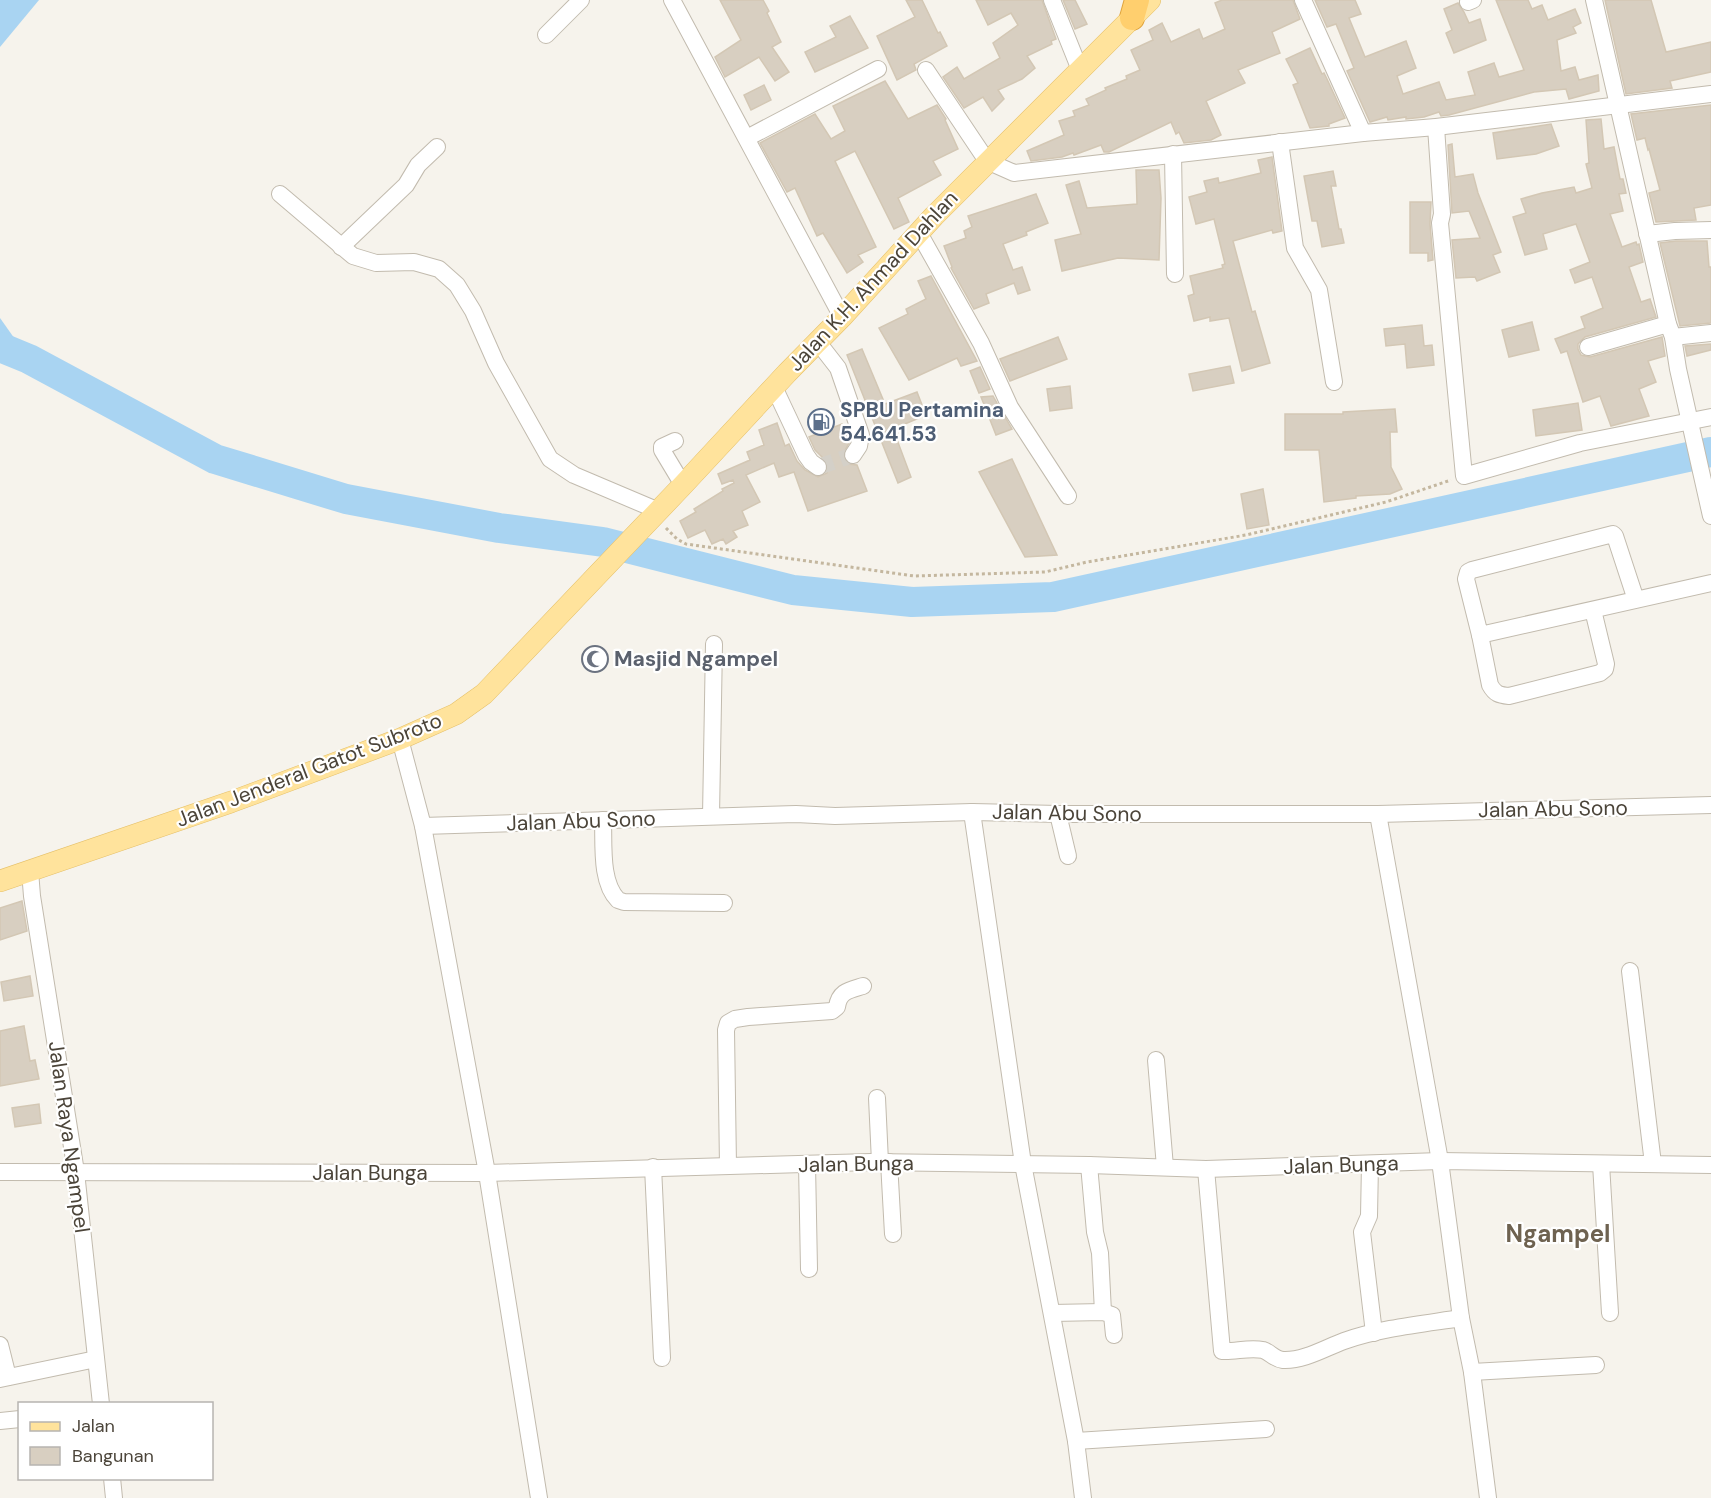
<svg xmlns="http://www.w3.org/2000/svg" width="1711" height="1498" viewBox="0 0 1711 1498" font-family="'DM Sans',sans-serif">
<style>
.water{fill:#a9d4f2}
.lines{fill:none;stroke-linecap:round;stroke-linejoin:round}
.river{stroke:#a9d4f2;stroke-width:30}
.building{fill:#d8cfc1;stroke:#d3c7b4;stroke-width:1.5}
.minor-tunnel{stroke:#d4d0c8;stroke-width:16;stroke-dasharray:16 8;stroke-linecap:butt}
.minor-casing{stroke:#c2bbae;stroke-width:18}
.major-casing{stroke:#e6c16a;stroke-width:22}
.highway-casing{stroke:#e0a43c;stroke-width:26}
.path{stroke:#c4b79f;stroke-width:3;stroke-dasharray:3 3;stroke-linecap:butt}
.minor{stroke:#fff;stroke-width:16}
.major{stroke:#ffe39c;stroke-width:21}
.highway{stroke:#ffcf6e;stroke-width:24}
.labels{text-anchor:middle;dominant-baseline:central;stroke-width:4.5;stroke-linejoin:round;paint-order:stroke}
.street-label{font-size:21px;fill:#4b4439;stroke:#fff}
.service-label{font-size:21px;font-weight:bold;fill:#4e5e75;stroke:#fff;text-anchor:start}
.worship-label{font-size:21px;font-weight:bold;fill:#5b616d;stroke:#fff;text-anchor:start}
.quarter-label{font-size:24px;font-weight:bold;fill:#6e6250;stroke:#fff}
</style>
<rect width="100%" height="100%" fill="#f6f3ec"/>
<!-- water -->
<g class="water">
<path d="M 0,0 L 39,0 L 0,47 Z"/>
<path d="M 0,318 L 29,359 L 0,355 Z"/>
</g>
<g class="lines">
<!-- river -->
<path class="river" d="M 0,347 L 29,359 L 215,459 L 346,499 L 499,528 L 603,542 L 793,590 L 912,602 L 1053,597 L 1711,452"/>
</g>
<!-- building -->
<g class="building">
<path d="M 720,0 L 763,0 L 769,11 L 767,13 L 781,42 L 772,47 L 789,72 L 775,81 L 759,57 L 725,77 L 715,57 L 741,40 Z"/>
<path d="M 906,0 L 922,0 L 938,33 L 940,32 L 947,46 L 914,64 L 916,70 L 897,80 L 877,36 L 915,17 Z"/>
<path d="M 976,0 L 1042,0 L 1056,39 L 1051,41 L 1052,44 L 1027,56 L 1035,68 L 1022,79 L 998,90 L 1004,99 L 992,111 L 983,97 L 964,108 L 943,77 L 957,67 L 964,79 L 1000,58 L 993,43 L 1018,25 L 1011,13 L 988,25 Z"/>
<path d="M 1063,0 L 1075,0 L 1087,24 L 1075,29 Z"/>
<path d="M 1222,0 L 1293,0 L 1300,19 L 1272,32 L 1280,53 L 1238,70 L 1245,83 L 1206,101 L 1221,135 L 1211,140 L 1184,143 L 1179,132 L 1176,134 L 1171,122 L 1109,152 L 1104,152 L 1101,145 L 1074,155 L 1073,153 L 1062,157 L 1031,161 L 1027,151 L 1064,135 L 1059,121 L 1075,116 L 1073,111 L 1089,105 L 1086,99 L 1106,90 L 1105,88 L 1127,79 L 1126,76 L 1140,70 L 1131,50 L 1153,40 L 1149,30 L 1162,23 L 1171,42 L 1199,29 L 1203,39 L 1225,29 L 1215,3 Z"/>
<path d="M 1315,0 L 1355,0 L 1361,14 L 1349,18 L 1365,57 L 1406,41 L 1416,68 L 1397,76 L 1403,94 L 1439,82 L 1446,100 L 1475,95 L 1468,72 L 1494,63 L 1499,77 L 1524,70 L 1496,0 L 1528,0 L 1532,9 L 1542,5 L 1548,20 L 1575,9 L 1581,23 L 1573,27 L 1576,33 L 1557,40 L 1561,71 L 1575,67 L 1579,80 L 1598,75 L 1599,91 L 1569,99 L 1566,89 L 1534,92 L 1449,115 L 1441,116 L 1439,112 L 1424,117 L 1406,119 L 1406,117 L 1388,120 L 1387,117 L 1370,122 L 1347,71 L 1354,68 L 1336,24 L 1327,27 Z"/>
<path d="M 1605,0 L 1651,0 L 1666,52 L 1711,42 L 1711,72 L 1670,81 L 1672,88 L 1626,94 Z"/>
<path d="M 1458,3 L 1464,12 L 1469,23 L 1480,19 L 1486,40 L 1454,53 L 1446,33 L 1452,30 L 1444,9 Z"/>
<path d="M 850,16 L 868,48 L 815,72 L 805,52 L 836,37 L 830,26 Z"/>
<path d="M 1310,48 L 1322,74 L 1324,73 L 1327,79 L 1345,118 L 1329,124 L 1329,126 L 1310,128 L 1293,85 L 1298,83 L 1286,59 Z"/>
<path d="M 885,81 L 908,119 L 937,105 L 946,119 L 945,120 L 958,149 L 933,161 L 941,175 L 898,198 L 909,222 L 894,229 L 855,151 L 835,161 L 876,247 L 858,255 L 863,262 L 847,273 L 823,233 L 817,236 L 795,188 L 787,192 L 760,143 L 815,114 L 831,139 L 845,131 L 833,106 Z"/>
<path d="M 764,85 L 771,100 L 751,110 L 744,95 Z"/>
<path d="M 1711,105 L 1711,205 L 1694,208 L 1696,220 L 1656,222 L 1649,193 L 1660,190 L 1649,149 L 1648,150 L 1645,138 L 1637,140 L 1631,114 Z"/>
<path d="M 1601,119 L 1604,149 L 1614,147 L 1620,179 L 1623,179 L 1626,193 L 1619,194 L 1623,211 L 1610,214 L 1622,247 L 1636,242 L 1637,245 L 1639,244 L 1643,262 L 1629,267 L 1641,302 L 1650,299 L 1656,317 L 1585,337 L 1578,344 L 1578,349 L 1581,355 L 1590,357 L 1662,337 L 1665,356 L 1648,361 L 1656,382 L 1639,389 L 1649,416 L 1611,426 L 1600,396 L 1583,402 L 1567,351 L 1561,353 L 1555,339 L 1585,328 L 1581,317 L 1603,308 L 1592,277 L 1575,283 L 1570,270 L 1590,262 L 1576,224 L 1543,234 L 1547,249 L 1525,255 L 1513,217 L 1526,213 L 1521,199 L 1542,193 L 1574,187 L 1576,193 L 1592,188 L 1586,164 L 1589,163 L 1586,120 Z"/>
<path d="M 1551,124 L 1559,146 L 1536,154 L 1497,159 L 1493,133 Z"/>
<path d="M 1452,144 L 1455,177 L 1473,174 L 1478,193 L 1501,252 L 1493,255 L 1500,272 L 1477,281 L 1475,277 L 1456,278 L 1452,240 L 1480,238 L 1469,211 L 1452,213 L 1448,145 Z"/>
<path d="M 1272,157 L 1282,231 L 1273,233 L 1272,230 L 1233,241 L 1252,312 L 1255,311 L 1270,363 L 1242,371 L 1229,318 L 1210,321 L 1210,317 L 1194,321 L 1188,296 L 1194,294 L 1190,276 L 1223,268 L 1222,265 L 1225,264 L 1214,219 L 1196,224 L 1189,197 L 1207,192 L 1204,181 L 1218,178 L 1219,183 L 1261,173 L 1258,160 Z"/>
<path d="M 1136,170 L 1159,170 L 1161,198 L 1159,260 L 1118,258 L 1062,271 L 1055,240 L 1081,234 L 1066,185 L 1079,181 L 1087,208 L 1137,204 Z"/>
<path d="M 1333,171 L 1336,186 L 1331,186 L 1339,229 L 1341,229 L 1344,243 L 1322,247 L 1317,221 L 1312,221 L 1304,176 Z"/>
<path d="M 1036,194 L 1048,223 L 1026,232 L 1027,235 L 1003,244 L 1013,270 L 1022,267 L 1030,290 L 1018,294 L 1014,283 L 986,294 L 989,303 L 974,309 L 951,268 L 952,267 L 944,246 L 966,238 L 964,231 L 972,227 L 968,216 Z"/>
<path d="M 1410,202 L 1431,202 L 1430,224 L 1433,260 L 1428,261 L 1428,253 L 1410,253 Z"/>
<path d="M 1676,241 L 1707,241 L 1709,267 L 1711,267 L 1711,323 L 1680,326 L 1660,243 Z"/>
<path d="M 931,276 L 977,361 L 961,366 L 957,358 L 909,380 L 879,328 L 908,314 L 906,309 L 926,299 L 918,281 Z"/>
<path d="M 1532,322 L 1539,350 L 1509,357 L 1502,330 Z"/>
<path d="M 1422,325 L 1424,346 L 1432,345 L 1434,365 L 1407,368 L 1405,344 L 1386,346 L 1384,329 Z"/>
<path d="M 1058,337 L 1067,359 L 1010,381 L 1000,359 Z"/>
<path d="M 1711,344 L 1711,350 L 1687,356 L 1685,346 Z"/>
<path d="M 862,349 L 885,404 L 917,392 L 926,415 L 893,429 L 911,477 L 898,483 L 847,355 Z"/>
<path d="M 1230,366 L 1234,383 L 1193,391 L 1189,374 Z"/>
<path d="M 980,367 L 990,389 L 979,393 L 970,371 Z"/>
<path d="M 1070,386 L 1072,408 L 1050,411 L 1047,389 Z"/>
<path d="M 993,396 L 1012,429 L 996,435 L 981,397 Z"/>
<path d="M 1578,403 L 1582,430 L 1536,436 L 1533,410 Z"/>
<path d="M 1395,409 L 1397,432 L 1390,432 L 1391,467 L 1402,489 L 1390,494 L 1356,496 L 1356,498 L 1324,502 L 1319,450 L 1285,450 L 1285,414 L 1343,414 L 1343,412 Z"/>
<path d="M 777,423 L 785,446 L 789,444 L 797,461 L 805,470 L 818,477 L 827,473 L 828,463 L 815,450 L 809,437 L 842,424 L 849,443 L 843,454 L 843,459 L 848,464 L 857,465 L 867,491 L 808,511 L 794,472 L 779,477 L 774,463 L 746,475 L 760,502 L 742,511 L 748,525 L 733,531 L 737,537 L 726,544 L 723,539 L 712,544 L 705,530 L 688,538 L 680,521 L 696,512 L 694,509 L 723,491 L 722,489 L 734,483 L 733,480 L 722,484 L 718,474 L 750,460 L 747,452 L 764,445 L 759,430 Z"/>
<path d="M 1012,459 L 1057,555 L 1025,557 L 979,472 Z"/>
<path d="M 1263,489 L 1269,525 L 1247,529 L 1241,494 Z"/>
<path d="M 22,901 L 27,931 L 0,940 L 0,908 Z"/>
<path d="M 30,976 L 33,996 L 4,1001 L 1,982 Z"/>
<path d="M 24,1026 L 30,1061 L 35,1060 L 39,1079 L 0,1086 L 0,1031 Z"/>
<path d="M 39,1104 L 41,1123 L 15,1127 L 12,1108 Z"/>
</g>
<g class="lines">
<!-- minor-tunnel -->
<path class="minor-tunnel" d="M 818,467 L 853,455"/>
<defs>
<g id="minor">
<path d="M 672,0 L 842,317"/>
<path d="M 1052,0 L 1080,70"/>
<path d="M 1303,0 L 1363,133"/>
<path d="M 1594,0 L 1668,324 L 1673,337 L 1678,369 L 1711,516"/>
<path d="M 1468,2 L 1473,0"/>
<path d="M 546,35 L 581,0"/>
<path d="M 926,70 L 987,161 L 1014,173 L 1363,133 L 1436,127 L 1711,94"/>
<path d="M 1436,127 L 1442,214 L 1440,223 L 1464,476 L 1580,443 L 1711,417"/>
<path d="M 747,138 L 878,69"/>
<path d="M 1280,142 L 1295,248 L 1319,290 L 1334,382"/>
<path d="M 1173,154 L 1175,274"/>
<path d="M 280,194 L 353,256 L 376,263 L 414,262 L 439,269 L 457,285 L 473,311 L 496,363 L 550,459 L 574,475 L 659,511"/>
<path d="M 919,233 L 981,343 L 1010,407 L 1068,496"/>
<path d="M 1647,234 L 1675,231 L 1711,230"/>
<path d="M 341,247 L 406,185 L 418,165 L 437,147"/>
<path d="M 1673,337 L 1711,333"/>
<path d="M 817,341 L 838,368 L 861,435 L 859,446 L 853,455"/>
<path d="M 1588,347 L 1668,324"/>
<path d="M 774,387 L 806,455 L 811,462 L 818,467"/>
<path d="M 675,441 L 662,447 L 662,450 L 683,485"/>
<path d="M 1636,600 L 1615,536 L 1613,534 L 1472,570 L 1468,572 L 1466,579 L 1480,635 L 1711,583"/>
<path d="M 1480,635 L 1490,685 C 1495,694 1499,695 1509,696 L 1600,673 L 1605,669 L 1606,664 L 1593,610"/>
<path d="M 400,739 L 423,826 L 487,1173 L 539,1498"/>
<path d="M 972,812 L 1023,1164 L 1076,1441 L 1083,1498"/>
<path d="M 1058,814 L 1068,856"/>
<path d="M 1378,814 L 1440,1161 L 1461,1318 L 1472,1372 L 1488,1498"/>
<path d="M 711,816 L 714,644"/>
<path d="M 603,820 C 604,844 600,882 618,900 L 624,902 L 724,903"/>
<path d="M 423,826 L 796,814 L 835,816 L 972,812 L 1058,814 L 1378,814 L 1711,805"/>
<path d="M 30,871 L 32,896 L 76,1172 L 101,1404"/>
<path d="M 1630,971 L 1653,1164"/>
<path d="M 1156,1060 L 1165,1167"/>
<path d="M 877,1098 L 880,1162"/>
<path d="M 889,1162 L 893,1234"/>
<path d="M 807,1164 L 809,1269"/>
<path d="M 1370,1164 L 1369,1216 L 1362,1232 L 1374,1333"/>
<path d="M 1601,1164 L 1610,1313"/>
<path d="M 1089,1165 L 1095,1232 L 1100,1253 L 1103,1312"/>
<path d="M 728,1166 L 726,1030 L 728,1023 L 735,1019 L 748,1017 L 832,1011 L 837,1007 C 839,991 850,990 863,986"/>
<path d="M 653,1167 L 662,1358"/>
<path d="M 1206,1169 L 1222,1351 C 1235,1352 1249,1347 1263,1350 C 1270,1352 1274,1359 1283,1360 C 1304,1361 1325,1348 1344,1341 C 1381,1328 1422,1324 1461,1318"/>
<path d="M 0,1172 L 487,1173 L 871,1162 L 1089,1165 L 1206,1169 L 1440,1161 L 1711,1165"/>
<path d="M 1052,1313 L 1103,1312 L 1112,1315 L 1114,1335"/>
<path d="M 0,1345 L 8,1377"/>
<path d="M 1472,1372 L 1596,1365"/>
<path d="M 0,1379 L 96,1359"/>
<path d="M 0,1421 L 20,1419"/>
<path d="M 1076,1441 L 1266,1429"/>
<path d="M 112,1478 L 114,1498"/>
</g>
<path id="major" d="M 0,881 L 231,802 L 400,739 L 456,714 L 484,694 L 683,485 L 787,373 L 842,317 L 934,216 L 1150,0"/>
<path id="highway" d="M 1132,18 L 1137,0"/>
</defs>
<!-- minor casing -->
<use href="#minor" class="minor-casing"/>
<!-- major casing -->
<use href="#major" class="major-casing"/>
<!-- highway casing -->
<use href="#highway" class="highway-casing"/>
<!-- path -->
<path class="path" d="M 666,528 L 677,539 L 686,544 L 914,576 L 1045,572 L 1087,562 L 1246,535 L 1386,502 L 1451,480"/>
<!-- minor -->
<use href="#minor" class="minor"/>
<!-- major -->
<use href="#major" class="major"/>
<!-- highway -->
<use href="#highway" class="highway"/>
</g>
<!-- icons -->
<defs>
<symbol id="fuel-ring" viewBox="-11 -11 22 22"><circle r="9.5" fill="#fff" stroke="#5c6f8a" stroke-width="1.5"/><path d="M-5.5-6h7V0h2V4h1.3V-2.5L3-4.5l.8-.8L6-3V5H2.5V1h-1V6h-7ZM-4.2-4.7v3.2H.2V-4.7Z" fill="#5c6f8a"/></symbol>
<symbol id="mosque-ring" viewBox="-11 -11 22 22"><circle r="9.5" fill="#fff" stroke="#6b7280" stroke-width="1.5"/><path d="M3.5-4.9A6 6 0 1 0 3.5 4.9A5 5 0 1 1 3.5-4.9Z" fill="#6b7280"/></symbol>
</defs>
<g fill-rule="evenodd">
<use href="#fuel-ring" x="806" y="407" width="30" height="30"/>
<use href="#mosque-ring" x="580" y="644" width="30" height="30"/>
</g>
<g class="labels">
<!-- street labels -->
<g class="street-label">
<text transform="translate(873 281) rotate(-47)">Jalan K.H. Ahmad Dahlan</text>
<text transform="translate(309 770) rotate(-21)">Jalan Jenderal Gatot Subroto</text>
<text transform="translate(1553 809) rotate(-1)">Jalan Abu Sono</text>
<text transform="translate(1067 813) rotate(1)">Jalan Abu Sono</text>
<text transform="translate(581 821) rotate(-2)">Jalan Abu Sono</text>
<text transform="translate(69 1137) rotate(82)">Jalan Raya Ngampel</text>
<text transform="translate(856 1164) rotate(-1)">Jalan Bunga</text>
<text transform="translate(1341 1165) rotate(-2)">Jalan Bunga</text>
<text x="370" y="1173">Jalan Bunga</text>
</g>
<!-- service labels -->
<g class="service-label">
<text x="840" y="410">SPBU Pertamina<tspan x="840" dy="24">54.641.53</tspan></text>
</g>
<!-- worship labels -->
<g class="worship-label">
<text x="614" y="659">Masjid Ngampel</text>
</g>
<!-- quarter labels -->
<g class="quarter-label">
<text x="1558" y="1233">Ngampel</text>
</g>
</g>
<!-- legend -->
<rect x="18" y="1402" width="195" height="78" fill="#ffffff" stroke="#b7b4b0" stroke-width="1.5"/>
<rect x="30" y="1422" width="30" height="9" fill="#ffe39c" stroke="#b7b4b0" stroke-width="1.5"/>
<text x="72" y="1432" font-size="18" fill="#4b4439">Jalan</text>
<rect x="30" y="1447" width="30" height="18" fill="#d8cfc1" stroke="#b7b4b0" stroke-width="1.5"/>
<text x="72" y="1462" font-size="18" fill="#4b4439">Bangunan</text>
</svg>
